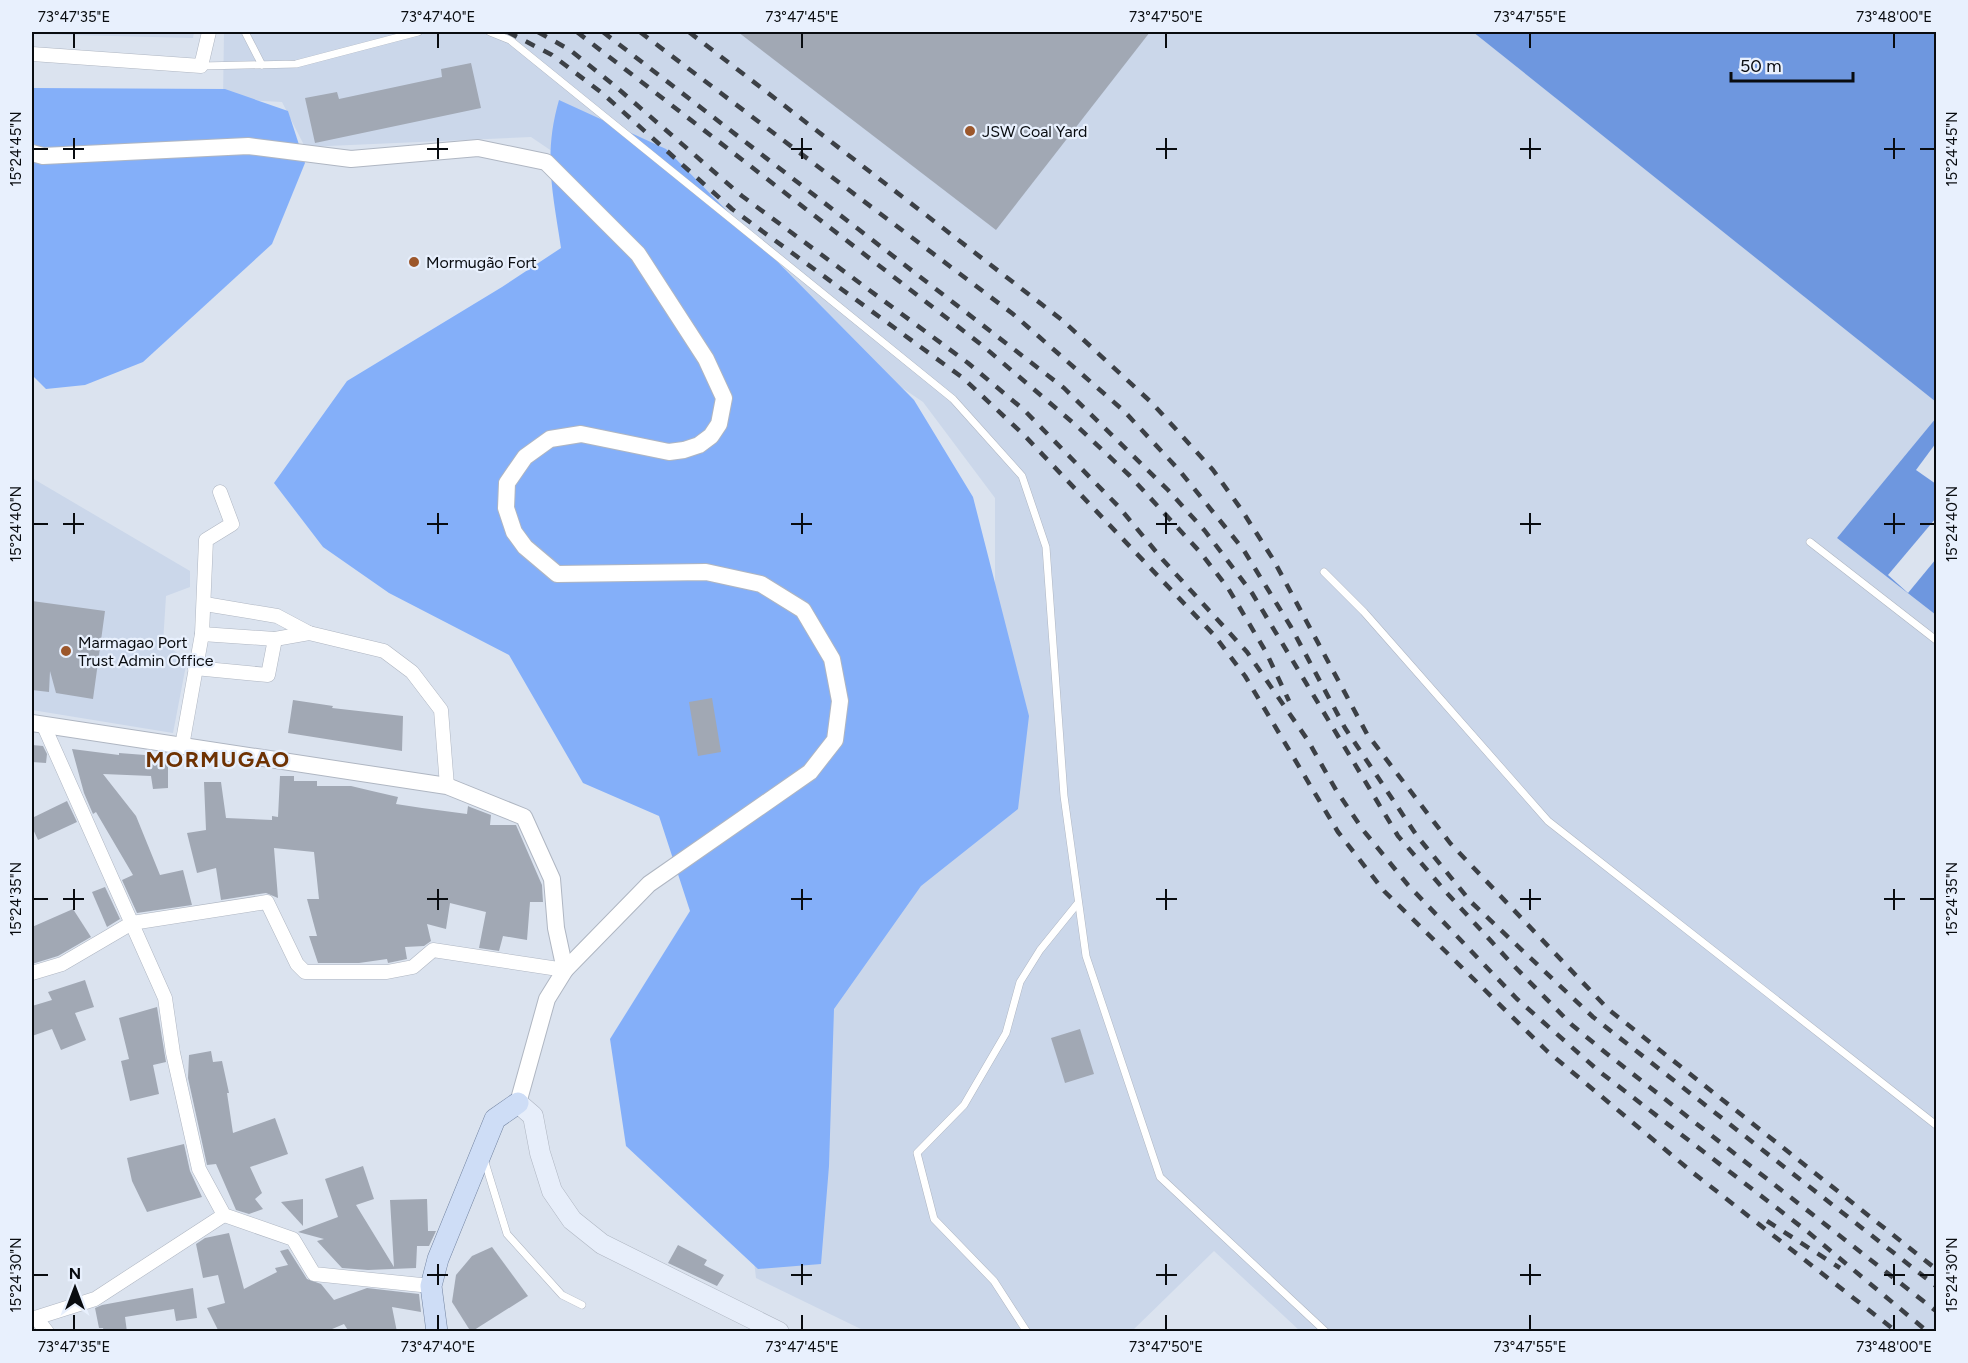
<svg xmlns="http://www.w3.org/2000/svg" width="1968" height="1363" viewBox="0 0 1968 1363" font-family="Figtree,sans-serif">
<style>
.built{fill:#cbd7ea}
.forest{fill:#84aff9}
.water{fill:#6e97df}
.pier{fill:#dbe3ef}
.building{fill:#a1a8b4}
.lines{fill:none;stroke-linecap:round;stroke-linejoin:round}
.service-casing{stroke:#afb6c2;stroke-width:8}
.minor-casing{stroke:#afb6c2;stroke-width:15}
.tertiary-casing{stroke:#afb6c2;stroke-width:18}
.secondary-casing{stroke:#afb6c2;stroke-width:21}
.primary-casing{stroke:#7485a2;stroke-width:22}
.service{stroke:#fff;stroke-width:7}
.minor{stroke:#fff;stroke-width:14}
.tertiary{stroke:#fff;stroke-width:16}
.secondary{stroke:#e7eefa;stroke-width:20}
.primary{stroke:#ceddf6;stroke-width:21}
.rail{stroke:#3c4046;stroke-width:4.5;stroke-dasharray:10 10;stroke-linecap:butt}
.ticks{fill:none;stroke:#090c10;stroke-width:2}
.poi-dot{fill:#9c572b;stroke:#e8f0fd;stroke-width:2}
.labels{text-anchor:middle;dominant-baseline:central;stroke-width:4.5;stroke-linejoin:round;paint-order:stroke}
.poi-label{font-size:16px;fill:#090c10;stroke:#e8f0fd;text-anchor:start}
.district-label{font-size:22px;font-weight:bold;letter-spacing:1.5px;fill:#6e3203;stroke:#e8f0fd}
.neatline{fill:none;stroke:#090c10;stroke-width:2}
.ticks-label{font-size:15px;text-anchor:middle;fill:#090c10}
</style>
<rect width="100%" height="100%" fill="#dbe3ef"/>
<!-- built -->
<g class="built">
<path d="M 32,32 L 194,32 L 193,38 L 32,34 Z"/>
<path d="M 224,32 L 1473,32 L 1936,402 L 1936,418 L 1837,538 L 1936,615 L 1936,1331 L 1300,1331 L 1214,1251 L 1132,1331 L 867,1332 L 756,1278 L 732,1075 L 995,647 L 995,498 L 923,402 L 531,137 L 305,147 L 282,102 L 223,99 Z"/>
<path d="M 32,478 L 190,571 L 190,587 L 166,596 L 163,643 L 187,660 L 173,733 L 32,710 Z"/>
</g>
<!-- forest -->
<g class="forest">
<path d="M 32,88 L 225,89 L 288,111 L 305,163 L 272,244 L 143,362 L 85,385 L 46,389 L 32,375 Z"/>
<path d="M 559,100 L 666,149 L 914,400 L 973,497 L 1029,716 L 1018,809 L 921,886 L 834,1009 L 829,1166 L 821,1264 L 758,1269 L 626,1146 L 610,1039 L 690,911 L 659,816 L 583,783 L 509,655 L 389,593 L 323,547 L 274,483 L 347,381 L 502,287 L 561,248 C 553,194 543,155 559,100 Z"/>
</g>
<!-- water -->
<g class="water">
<path d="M 1473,32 L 1936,32 L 1936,402 Z"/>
<path d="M 1936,418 L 1936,615 L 1837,538 Z"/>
</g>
<!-- pier -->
<g class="pier">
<path d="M 1936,443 L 1936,484 L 1916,470 Z"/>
<path d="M 1936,518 L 1936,559 L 1908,593 L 1888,575 Z"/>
</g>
<!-- building -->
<g class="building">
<path d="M 738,32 L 1150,32 L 996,230 Z"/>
<path d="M 471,63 L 481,108 L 315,143 L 305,98 L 337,92 L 339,99 L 442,77 L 441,69 Z"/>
<path d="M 32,601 L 105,611 L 93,699 L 56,693 L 50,671 L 49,692 L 32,690 Z"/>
<path d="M 712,698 L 721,752 L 698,756 L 689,702 Z"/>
<path d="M 293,700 L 333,706 L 332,708 L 403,716 L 402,751 L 288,733 Z"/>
<path d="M 32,745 L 43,746 L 47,754 L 46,763 L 32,762 Z"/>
<path d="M 72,749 L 119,755 L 119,753 L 145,755 L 145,760 L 168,761 L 168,788 L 153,789 L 151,776 L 103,774 L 136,816 L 160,875 L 183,870 L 192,905 L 137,913 L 122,880 L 133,875 L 96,812 L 93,814 L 84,793 Z"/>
<path d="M 280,776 L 294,776 L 294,781 L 317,781 L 317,786 L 351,786 L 372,791 L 398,797 L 396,804 L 422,808 L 467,814 L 468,806 L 470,807 L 491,815 L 490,825 L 516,825 L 542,885 L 543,902 L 530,902 L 527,940 L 503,936 L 499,951 L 479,948 L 486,912 L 450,903 L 446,929 L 427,924 L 431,941 L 424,946 L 405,947 L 407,959 L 388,963 L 387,959 L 359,963 L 318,963 L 309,936 L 317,936 L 307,899 L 319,899 L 314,852 L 274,848 L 278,898 L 266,893 L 221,900 L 216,868 L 197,873 L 187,833 L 206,830 L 204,782 L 221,782 L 226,818 L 272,820 L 272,816 L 278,817 Z"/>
<path d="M 67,801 L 77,822 L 38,840 L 32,827 L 32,818 Z"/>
<path d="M 105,887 L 120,919 L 107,927 L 92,892 Z"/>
<path d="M 73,909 L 91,937 L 58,956 L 32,964 L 32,927 Z"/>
<path d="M 85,980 L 94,1007 L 75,1013 L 86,1040 L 61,1050 L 52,1029 L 32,1036 L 32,1006 L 52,1000 L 48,992 Z"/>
<path d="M 157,1007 L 166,1062 L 153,1065 L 159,1094 L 130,1101 L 121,1061 L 129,1059 L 119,1018 Z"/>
<path d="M 1080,1029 L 1094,1074 L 1065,1083 L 1051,1038 Z"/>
<path d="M 211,1051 L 213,1062 L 222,1061 L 229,1093 L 227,1093 L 233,1133 L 275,1118 L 288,1154 L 250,1167 L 262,1193 L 255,1199 L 263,1209 L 249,1214 L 236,1210 L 216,1164 L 207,1165 L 188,1078 L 189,1055 Z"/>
<path d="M 184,1144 L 190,1171 L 202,1197 L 147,1212 L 132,1181 L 127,1158 Z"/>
<path d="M 363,1166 L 374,1199 L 356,1205 L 394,1267 L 390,1200 L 427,1199 L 428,1231 L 436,1231 L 429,1246 L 417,1246 L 416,1268 L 368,1270 L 342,1268 L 317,1241 L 324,1239 L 298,1232 L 338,1217 L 325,1179 Z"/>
<path d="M 303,1199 L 303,1226 L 281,1202 Z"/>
<path d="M 229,1233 L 244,1289 L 277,1272 L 275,1268 L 288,1265 L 280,1251 L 288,1249 L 307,1279 L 321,1284 L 334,1300 L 367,1288 L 419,1294 L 421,1312 L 392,1307 L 397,1332 L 349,1332 L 344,1324 L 325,1332 L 219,1332 L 207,1308 L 225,1303 L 218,1275 L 203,1278 L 196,1244 L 205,1238 Z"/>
<path d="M 678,1245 L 707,1260 L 704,1265 L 724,1275 L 717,1286 L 668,1263 Z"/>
<path d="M 492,1247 L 528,1296 L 471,1332 L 452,1302 L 456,1275 L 472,1256 Z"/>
<path d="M 193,1288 L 197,1318 L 176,1321 L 174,1309 L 125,1317 L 127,1332 L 104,1332 L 103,1328 L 99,1328 L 95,1308 L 102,1305 Z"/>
</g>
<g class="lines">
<defs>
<g id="service">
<path d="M 245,32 L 262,65"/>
<path d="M 490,32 L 510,40 L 953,399 L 1022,476 L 1046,547 L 1064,796 L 1086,956 L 1160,1177 L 1326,1332"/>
<path d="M 201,66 L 296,64 L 418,32"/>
<path d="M 1810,542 L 1936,640"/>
<path d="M 1324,572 L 1364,612 L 1548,821 L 1936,1125"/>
<path d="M 484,1159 L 507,1234 L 562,1295 L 582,1305"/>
<path d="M 1027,1332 L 994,1281 L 934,1219 L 917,1153 L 964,1105 L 1006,1033 L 1020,982 L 1040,950 L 1078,903"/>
</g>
<g id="minor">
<path d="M 32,54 L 201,66 L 209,32"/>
<path d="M 205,604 L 277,616 L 309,633 L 384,651 L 412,672 L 441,710 L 447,786"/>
<path d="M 202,634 L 275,639 L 309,633"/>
<path d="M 195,668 L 268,675 L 275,639"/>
<path d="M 43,724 L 165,998 L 173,1053 L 199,1169 L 224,1215 L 293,1239 L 314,1274 L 431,1286"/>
<path d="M 182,746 L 202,634 L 206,540 L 232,524 L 220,492"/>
<path d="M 32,973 L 62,964 L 132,923 L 267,902 L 297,964 L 305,972 L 387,972 L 413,967 L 433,950 L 565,970"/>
<path d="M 32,1319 L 95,1299 L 224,1215"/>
<path d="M 37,1319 L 47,1332"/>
</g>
<g id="tertiary">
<path d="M 32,153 L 43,156 L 248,146 L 351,159 L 478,148 L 546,162 L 638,254 L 706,359 L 724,398 L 719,424 L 711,436 L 699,445 L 684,450 L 669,452 L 581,434 L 550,439 L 525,457 L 507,483 L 506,508 L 514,532 L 525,547 L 557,574 L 706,572 L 761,584 L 803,610 L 832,659 L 840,701 L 835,740 L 810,772 L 649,884 L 565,970 L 547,999 L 518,1103"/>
<path d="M 32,723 L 447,786 L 524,817 L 552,879 L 556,928 L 565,970"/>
</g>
<path id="secondary" d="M 518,1103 L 533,1116 L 540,1153 L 552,1191 L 572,1220 L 602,1244 L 779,1332"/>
<path id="primary" d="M 437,1332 L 431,1286 L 438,1259 L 495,1119 L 518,1103"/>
</defs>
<!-- service casing -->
<use href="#service" class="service-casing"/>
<!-- minor casing -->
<use href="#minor" class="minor-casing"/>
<!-- tertiary casing -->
<use href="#tertiary" class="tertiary-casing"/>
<!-- secondary casing -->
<use href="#secondary" class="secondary-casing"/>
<!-- primary casing -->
<use href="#primary" class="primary-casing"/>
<!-- service -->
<use href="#service" class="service"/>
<!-- minor -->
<use href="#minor" class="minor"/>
<!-- tertiary -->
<use href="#tertiary" class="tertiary"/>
<!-- secondary -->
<use href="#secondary" class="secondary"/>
<!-- primary -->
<use href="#primary" class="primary"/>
<!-- rail -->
<g class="rail">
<path d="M 508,32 L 552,55 L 602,93 L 732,209 L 963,378 L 1024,435 L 1214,635 L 1245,676 L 1338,832 L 1384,891 L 1547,1051 L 1692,1172 L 1897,1332"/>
<path d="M 538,32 L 570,50 L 615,86 L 742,196 L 968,363 L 1024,410 L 1118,506 L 1163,560 L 1247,652 L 1307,739 L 1336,790 L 1363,830 L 1408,885 L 1517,999 L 1600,1072 L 1808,1232 L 1928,1332"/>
<path d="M 577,32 L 983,346 L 1078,427 L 1130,476 L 1200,552 L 1228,588 L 1266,652 L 1289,701"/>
<path d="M 603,32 L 1064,388 L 1168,490 L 1205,531 L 1252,593 L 1398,836 L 1446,892 L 1513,965 L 1572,1025 L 1606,1053 L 1936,1311"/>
<path d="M 640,32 L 1013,314 L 1124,411 L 1179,470 L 1243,549 L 1291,627 L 1345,728 L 1417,836 L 1471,902 L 1593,1017 L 1936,1286"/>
<path d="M 689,32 L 1062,320 L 1152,403 L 1213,470 L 1241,509 L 1273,559 L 1367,734 L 1450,843 L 1608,1009 L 1936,1269"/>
<path d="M 1767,1221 L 1840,1268"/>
</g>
</g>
<!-- ticks -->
<path class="ticks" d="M 74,33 L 74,48M 438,33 L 438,48M 802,33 L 802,48M 1166,33 L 1166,48M 1530,33 L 1530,48M 1894,33 L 1894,48M 74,138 L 74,159M 438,138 L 438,159M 802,138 L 802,159M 1166,138 L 1166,159M 1530,138 L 1530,159M 1894,138 L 1894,159M 33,149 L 48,149M 63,149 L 84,149M 427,149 L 448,149M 791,149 L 812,149M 1156,149 L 1177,149M 1520,149 L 1541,149M 1884,149 L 1905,149M 1920,149 L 1935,149M 74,513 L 74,534M 438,513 L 438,534M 802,513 L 802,534M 1166,513 L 1166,534M 1530,513 L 1530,534M 1894,513 L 1894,534M 33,524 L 48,524M 63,524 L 84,524M 427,524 L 448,524M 791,524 L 812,524M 1156,524 L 1177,524M 1520,524 L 1541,524M 1884,524 L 1905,524M 1920,524 L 1935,524M 74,889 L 74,910M 438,889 L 438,910M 802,889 L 802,910M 1166,889 L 1166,910M 1530,889 L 1530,910M 1894,889 L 1894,910M 33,899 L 48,899M 63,899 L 84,899M 427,899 L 448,899M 791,899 L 812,899M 1156,899 L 1177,899M 1520,899 L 1541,899M 1884,899 L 1905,899M 1920,899 L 1935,899M 438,1264 L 438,1285M 802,1264 L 802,1285M 1166,1264 L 1166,1285M 1530,1264 L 1530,1285M 1894,1264 L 1894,1285M 33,1275 L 48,1275M 427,1275 L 448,1275M 791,1275 L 812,1275M 1156,1275 L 1177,1275M 1520,1275 L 1541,1275M 1884,1275 L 1905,1275M 1920,1275 L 1935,1275M 74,1315 L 74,1330M 438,1315 L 438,1330M 802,1315 L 802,1330M 1166,1315 L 1166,1330M 1530,1315 L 1530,1330M 1894,1315 L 1894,1330"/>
<!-- markers -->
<g class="poi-dot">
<circle cx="970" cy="131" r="6"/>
<circle cx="414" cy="262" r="6"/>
<circle cx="66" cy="651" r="6"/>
</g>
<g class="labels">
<!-- poi labels -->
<g class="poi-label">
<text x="982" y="131">JSW Coal Yard</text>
<text x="426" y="262">Mormugão Fort</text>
<text x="78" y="642">Marmagao Port<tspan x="78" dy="18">Trust Admin Office</tspan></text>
</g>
<!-- district labels -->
<g class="district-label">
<text x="218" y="759">MORMUGAO</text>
</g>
</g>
<!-- border -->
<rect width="1968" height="1363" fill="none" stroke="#e8f0fd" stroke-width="66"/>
<!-- north arrow -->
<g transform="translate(75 1288)" stroke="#e8f0fd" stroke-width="4.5" paint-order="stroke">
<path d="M0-4.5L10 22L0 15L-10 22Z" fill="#090c10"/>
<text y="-9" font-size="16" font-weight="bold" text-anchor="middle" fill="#090c10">N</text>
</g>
<!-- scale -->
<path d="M1731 72v9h122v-9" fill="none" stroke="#090c10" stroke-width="3"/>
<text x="1740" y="72" font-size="18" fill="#090c10" stroke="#e8f0fd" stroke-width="4.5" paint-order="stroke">50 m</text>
<rect x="33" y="33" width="1902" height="1297" class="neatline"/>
<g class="ticks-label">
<text x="74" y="22">73°47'35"E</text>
<text x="438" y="22">73°47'40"E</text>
<text x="802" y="22">73°47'45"E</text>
<text x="1166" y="22">73°47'50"E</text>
<text x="1530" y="22">73°47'55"E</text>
<text x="1894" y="22">73°48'00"E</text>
<text transform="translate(16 149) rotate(-90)" y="5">15°24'45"N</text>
<text transform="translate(1952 149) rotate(-90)" y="5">15°24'45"N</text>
<text transform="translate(16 524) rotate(-90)" y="5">15°24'40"N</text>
<text transform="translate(1952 524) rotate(-90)" y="5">15°24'40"N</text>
<text transform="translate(16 899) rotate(-90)" y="5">15°24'35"N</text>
<text transform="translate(1952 899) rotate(-90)" y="5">15°24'35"N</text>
<text transform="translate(16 1275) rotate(-90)" y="5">15°24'30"N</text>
<text transform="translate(1952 1275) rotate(-90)" y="5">15°24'30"N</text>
<text x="74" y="1352">73°47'35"E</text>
<text x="438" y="1352">73°47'40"E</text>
<text x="802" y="1352">73°47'45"E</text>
<text x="1166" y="1352">73°47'50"E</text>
<text x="1530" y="1352">73°47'55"E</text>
<text x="1894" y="1352">73°48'00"E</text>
</g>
</svg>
